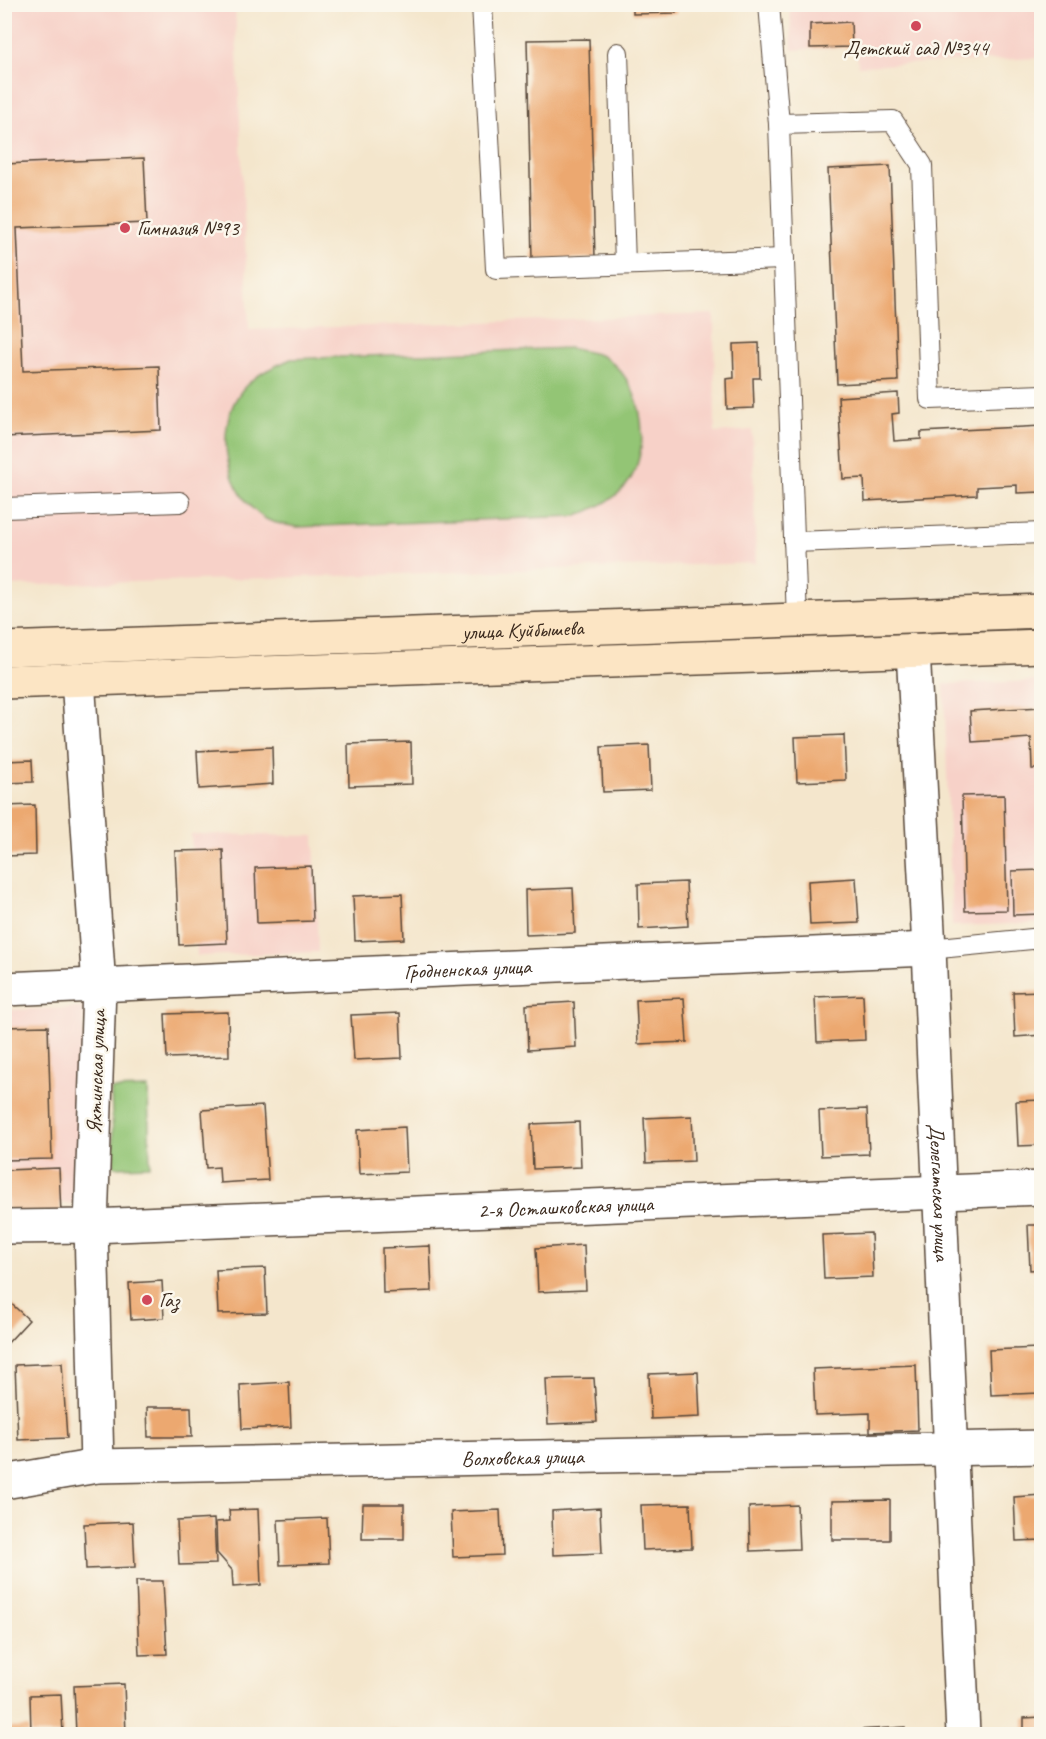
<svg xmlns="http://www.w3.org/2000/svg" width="1046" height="1739" viewBox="0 0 1046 1739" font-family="Caveat,sans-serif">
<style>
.built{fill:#f7d1c8}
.green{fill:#93c575;stroke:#67784a;stroke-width:1.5}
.building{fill:#eca870}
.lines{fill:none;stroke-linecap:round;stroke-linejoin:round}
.service-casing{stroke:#574638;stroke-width:22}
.minor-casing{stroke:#574638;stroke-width:36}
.secondary-casing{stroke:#574638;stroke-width:36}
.service{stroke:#fff;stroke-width:20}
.minor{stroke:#fff;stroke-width:33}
.secondary{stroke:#fce5c4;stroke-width:33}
.poi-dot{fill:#d1495b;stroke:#fbf7ec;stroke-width:2}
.labels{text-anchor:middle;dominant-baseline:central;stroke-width:5;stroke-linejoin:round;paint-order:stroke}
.poi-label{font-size:21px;fill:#3b2a1e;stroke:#fbf7ec;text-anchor:start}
.street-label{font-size:21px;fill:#3b2a1e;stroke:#fbf7ec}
</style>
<rect width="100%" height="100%" fill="#fbf7ec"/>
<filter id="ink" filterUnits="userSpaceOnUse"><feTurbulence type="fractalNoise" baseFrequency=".0167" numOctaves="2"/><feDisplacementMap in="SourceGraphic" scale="12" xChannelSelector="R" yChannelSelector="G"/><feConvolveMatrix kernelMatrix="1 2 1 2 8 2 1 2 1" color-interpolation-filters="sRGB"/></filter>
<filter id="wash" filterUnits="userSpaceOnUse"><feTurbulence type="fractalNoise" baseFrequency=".008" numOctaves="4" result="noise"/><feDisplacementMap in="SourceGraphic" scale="24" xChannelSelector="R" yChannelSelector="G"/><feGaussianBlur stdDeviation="1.35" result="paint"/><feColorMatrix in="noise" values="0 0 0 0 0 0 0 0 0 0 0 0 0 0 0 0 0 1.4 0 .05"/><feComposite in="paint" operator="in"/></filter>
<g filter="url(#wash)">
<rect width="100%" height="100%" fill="#f4e6cc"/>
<!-- built -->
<g class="built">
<path d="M 4,5 L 235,5 L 249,330 L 714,314 L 715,433 L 752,430 L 756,563 L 5,586 Z"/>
<path d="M 790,5 L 1041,5 L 1041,58 L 858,66 L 857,47 L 792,50 Z"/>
<path d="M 1041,681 L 1041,923 L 952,926 L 944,684 Z"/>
<path d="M 191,834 L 314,836 L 318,952 L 197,956 Z"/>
<path d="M 84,1008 L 81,1203 L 5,1204 L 4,1010 Z"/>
</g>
<!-- green -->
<g class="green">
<path d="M 570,348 C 580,351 593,352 602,356 C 642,378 653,442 630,480 C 618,499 597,507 577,516 L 297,527 C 288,525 274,524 266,519 C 227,496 214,434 238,396 C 250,376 271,368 291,359 Z"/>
<path d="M 148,1088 L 150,1166 L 114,1167 L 111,1089 Z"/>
</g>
<g id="blocks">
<!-- building -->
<g class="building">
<path d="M 633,4 L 676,4 L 676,13 L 633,14 Z"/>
<path d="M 851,22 L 852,47 L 810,48 L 810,24 Z"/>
<path d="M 589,39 L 595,258 L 532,260 L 527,40 Z"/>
<path d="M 144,158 L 147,223 L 17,228 L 23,371 L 159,366 L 161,430 L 4,437 L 4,164 Z"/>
<path d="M 890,166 L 898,381 L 837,384 L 828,169 Z"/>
<path d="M 759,343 L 760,378 L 753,378 L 754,408 L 727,409 L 726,379 L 734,378 L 733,344 Z"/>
<path d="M 898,393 L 899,413 L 892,414 L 894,441 L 921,439 L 921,432 L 1042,426 L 1042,492 L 1017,493 L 1017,485 L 977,487 L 977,495 L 865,501 L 864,478 L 843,479 L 838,397 Z"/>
<path d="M 1042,707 L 1042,769 L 1032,769 L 1031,738 L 972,742 L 970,711 Z"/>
<path d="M 844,735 L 846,780 L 797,782 L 795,737 Z"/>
<path d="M 411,742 L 412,784 L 349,786 L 348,744 Z"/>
<path d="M 649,745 L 651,790 L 603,792 L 601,747 Z"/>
<path d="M 272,747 L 273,784 L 199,789 L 197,751 Z"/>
<path d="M 32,760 L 33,782 L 4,783 L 4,761 Z"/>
<path d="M 1004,795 L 1007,910 L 965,911 L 962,796 Z"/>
<path d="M 35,805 L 36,855 L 4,856 L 4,806 Z"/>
<path d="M 223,850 L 227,943 L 179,945 L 175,851 Z"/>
<path d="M 311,866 L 313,921 L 257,923 L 255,868 Z"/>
<path d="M 1042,870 L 1042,914 L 1013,915 L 1012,871 Z"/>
<path d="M 856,878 L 859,923 L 810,925 L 808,881 Z"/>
<path d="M 686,882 L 688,926 L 639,929 L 638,884 Z"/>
<path d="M 573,888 L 575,933 L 526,935 L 525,890 Z"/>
<path d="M 402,894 L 404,939 L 355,941 L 353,896 Z"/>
<path d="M 1042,991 L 1042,1035 L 1015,1037 L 1013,992 Z"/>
<path d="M 863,995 L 865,1040 L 817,1042 L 815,997 Z"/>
<path d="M 684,998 L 687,1042 L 638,1044 L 636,1000 Z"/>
<path d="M 574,1002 L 576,1047 L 528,1050 L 526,1005 Z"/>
<path d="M 228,1012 L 229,1056 L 167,1058 L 165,1014 Z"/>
<path d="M 400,1013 L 402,1058 L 354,1060 L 351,1015 Z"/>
<path d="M 48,1026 L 52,1159 L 4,1160 L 4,1027 Z"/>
<path d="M 1042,1100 L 1042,1145 L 1018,1146 L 1016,1101 Z"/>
<path d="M 263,1106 L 268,1180 L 220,1183 L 219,1167 L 206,1168 L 202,1110 Z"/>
<path d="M 867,1109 L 869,1154 L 821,1156 L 819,1111 Z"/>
<path d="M 692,1116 L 694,1161 L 646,1163 L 644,1118 Z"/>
<path d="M 579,1122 L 581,1167 L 533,1169 L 531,1124 Z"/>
<path d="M 405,1127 L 407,1172 L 359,1174 L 357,1130 Z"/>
<path d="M 59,1168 L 61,1214 L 8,1215 L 6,1170 Z"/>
<path d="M 1028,1225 L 1042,1225 L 1042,1269 L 1030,1270 Z"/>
<path d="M 871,1233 L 873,1277 L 824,1279 L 822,1235 Z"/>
<path d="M 584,1245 L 586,1290 L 538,1292 L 536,1248 Z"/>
<path d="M 430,1246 L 432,1291 L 383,1293 L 382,1248 Z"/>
<path d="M 265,1268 L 267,1313 L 218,1314 L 216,1270 Z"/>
<path d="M 162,1281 L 164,1318 L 131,1320 L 129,1283 Z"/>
<path d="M 4,1297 L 29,1320 L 4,1347 Z"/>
<path d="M 1038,1348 L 1040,1393 L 991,1395 L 989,1350 Z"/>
<path d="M 62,1363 L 67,1438 L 18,1440 L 15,1365 Z"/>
<path d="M 916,1365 L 918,1430 L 870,1432 L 870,1413 L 815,1415 L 813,1369 Z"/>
<path d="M 698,1372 L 700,1417 L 651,1419 L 649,1374 Z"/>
<path d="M 594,1378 L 597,1422 L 548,1424 L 546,1379 Z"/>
<path d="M 289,1382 L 291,1427 L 242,1429 L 240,1385 Z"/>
<path d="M 147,1407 L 191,1407 L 192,1437 L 148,1437 Z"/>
<path d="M 1042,1495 L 1042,1540 L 1016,1541 L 1014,1497 Z"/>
<path d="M 890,1500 L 890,1540 L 832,1540 L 832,1501 Z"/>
<path d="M 363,1504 L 404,1504 L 404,1539 L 362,1539 Z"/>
<path d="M 690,1504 L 692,1548 L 643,1550 L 641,1505 Z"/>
<path d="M 797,1505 L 799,1549 L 750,1551 L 749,1507 Z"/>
<path d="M 600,1508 L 602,1553 L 553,1555 L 552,1511 Z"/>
<path d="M 258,1509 L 261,1585 L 233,1587 L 232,1570 L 217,1553 L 216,1522 L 230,1521 L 229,1510 Z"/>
<path d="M 500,1510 L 502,1555 L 453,1557 L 451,1512 Z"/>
<path d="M 327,1518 L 329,1563 L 280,1565 L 278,1520 Z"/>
<path d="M 214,1519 L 216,1564 L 179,1565 L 177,1521 Z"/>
<path d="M 133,1522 L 135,1567 L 86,1569 L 84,1524 Z"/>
<path d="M 136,1581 L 163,1581 L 167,1654 L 139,1655 Z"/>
<path d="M 124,1684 L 126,1734 L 76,1734 L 74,1686 Z"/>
<path d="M 61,1694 L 63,1734 L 31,1734 L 30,1695 Z"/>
<path d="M 1042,1717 L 1042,1734 L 1024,1734 L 1024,1718 Z"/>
<path d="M 29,1727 L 29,1734 L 5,1734 L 5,1728 Z"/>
<path d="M 905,1727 L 905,1734 L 857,1734 L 857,1730 Z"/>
<path d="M 398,1730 L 398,1734 L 349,1734 L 349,1733 Z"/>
<path d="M 791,1731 L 791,1734 L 763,1734 L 763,1733 Z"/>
</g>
</g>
</g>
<g filter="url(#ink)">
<use href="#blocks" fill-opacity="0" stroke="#574638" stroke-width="1.5"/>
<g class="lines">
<defs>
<g id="service">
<path d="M 482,4 L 496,269 L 784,259"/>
<path d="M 769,4 L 779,124 L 797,620"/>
<path d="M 618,53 L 625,264"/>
<path d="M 779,124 L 893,121 L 922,165 L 930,399 L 1042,395"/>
<path d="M 4,508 L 180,502"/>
<path d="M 794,542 L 1042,533"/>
<path d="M 929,949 L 1042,938"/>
</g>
<g id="minor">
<path id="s1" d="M 913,650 L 929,949 L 963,1734"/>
<path d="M 78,679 L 99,987 L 91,1226 L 97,1466"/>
<path id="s2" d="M 4,989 L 929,949"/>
<path id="s3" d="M 4,1227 L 91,1226 L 1042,1188"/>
<path id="s4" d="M 4,1482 L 97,1466 L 1042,1447"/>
</g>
<g id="secondary">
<path id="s5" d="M 4,649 L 1042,611"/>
<path d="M 4,682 L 1042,646"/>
</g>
</defs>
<!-- service casing -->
<use href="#service" class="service-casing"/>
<!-- minor casing -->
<use href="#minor" class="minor-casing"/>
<!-- secondary casing -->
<use href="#secondary" class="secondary-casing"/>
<!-- service -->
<use href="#service" class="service"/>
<!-- minor -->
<use href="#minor" class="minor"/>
<!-- secondary -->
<use href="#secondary" class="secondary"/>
</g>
</g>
<!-- markers -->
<g class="poi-dot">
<circle cx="916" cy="26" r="6"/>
<circle cx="125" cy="228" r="6"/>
<circle cx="147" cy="1300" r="6"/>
</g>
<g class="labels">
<!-- poi labels -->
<g class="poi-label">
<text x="916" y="48" text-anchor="middle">Детский сад №344</text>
<text x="137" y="228">Гимназия №93</text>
<text x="159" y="1300">Газ</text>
</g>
<!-- street labels -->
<g class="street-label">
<text stroke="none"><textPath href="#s5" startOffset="519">улица Куйбышева</textPath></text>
<text stroke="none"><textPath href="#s2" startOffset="464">Гродненская улица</textPath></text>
<text transform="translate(96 1072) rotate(-88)">Яхтинская улица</text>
<text stroke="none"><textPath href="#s1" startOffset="543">Делегатская улица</textPath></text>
<text stroke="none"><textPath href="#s3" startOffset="562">2-я Осташковская улица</textPath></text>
<text stroke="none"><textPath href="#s4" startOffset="520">Волховская улица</textPath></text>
</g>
</g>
<!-- margin -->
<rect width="1046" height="1739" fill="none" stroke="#fbf7ec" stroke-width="24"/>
</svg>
